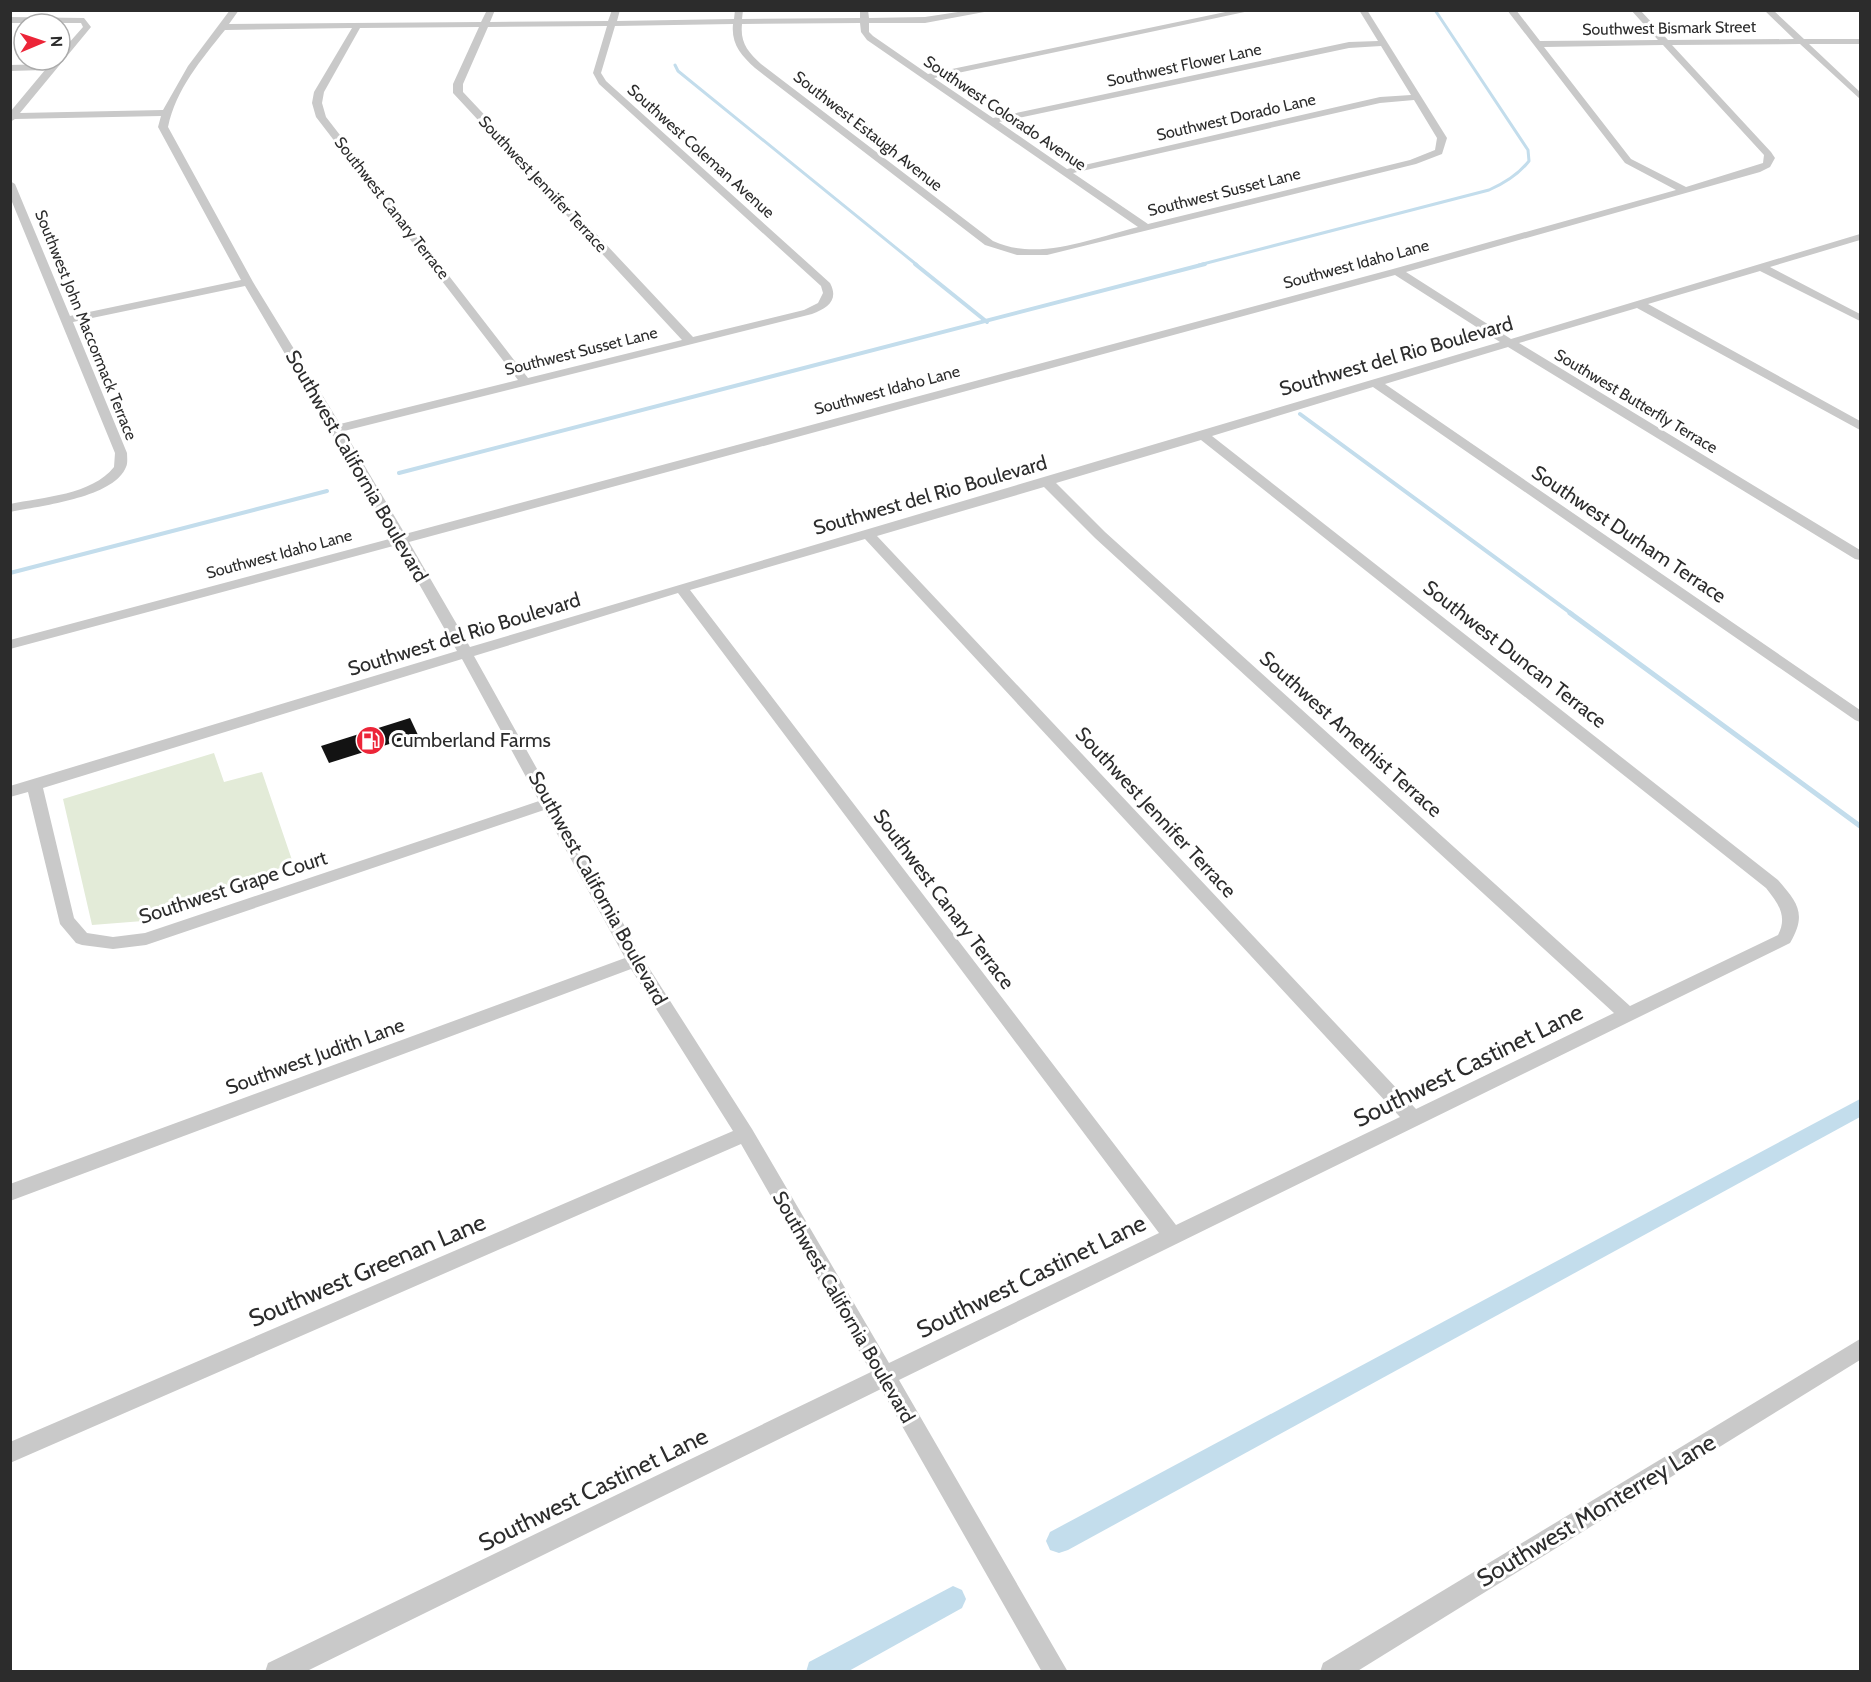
<svg xmlns="http://www.w3.org/2000/svg" width="1871" height="1682" viewBox="0 0 1871 1682" font-family="Cabin,sans-serif">
<style>
.green{fill:#e3ebd8}
.lines{fill:none;stroke-linecap:round;stroke-linejoin:round}
.stream-far2{stroke:#c3ddec;stroke-width:3}
.stream-far1{stroke:#c3ddec;stroke-width:4}
.stream{stroke:#c3ddec;stroke-width:5}
.canal{fill:#c3ddec;fill-rule:evenodd}
.building{fill:#131313}
.minor{fill:#c9c9c9;fill-rule:evenodd}
.labels{text-anchor:middle;dominant-baseline:central;stroke-width:6;stroke-linejoin:round;paint-order:stroke}
.far-street-label{font-size:16px;fill:#2c2c2c;stroke:#fff}
.street-label{font-size:20px;fill:#2c2c2c;stroke:#fff}
.poi-label{font-size:20px;fill:#2c2c2c;stroke:#fff;text-anchor:start}
.near-street-label{font-size:24px;fill:#2c2c2c;stroke:#fff}
</style>
<rect width="100%" height="100%" fill="#fff"/>
<!-- green -->
<path class="green" d="M 214,753 L 224,782 L 262,772 L 293,863 L 143,921 L 92,925 L 63,799 Z"/>
<g class="lines">
<!-- stream-far2 -->
<g class="stream-far2">
<path d="M 675,65 L 678,71 L 917,265"/>
<path d="M 1199,265 L 1489,190 C 1505,183 1518,175 1529,161 L 1528,150 L 1435,10"/>
</g>
<!-- stream-far1 -->
<g class="stream-far1">
<path d="M 915,264 L 987,322"/>
<path d="M 1300,414 L 1572,614"/>
<path d="M 399,473 L 1205,264"/>
<path d="M 10,573 L 327,491"/>
</g>
<!-- stream -->
<path class="stream" d="M 1570,613 L 1860,826"/>
<!-- canal -->
<g class="canal">
<path d="M 1860,1099 L 1860,1117 L 1068,1550 L 1059,1553 L 1050,1550 L 1046,1541 L 1050,1532 Z"/>
<path d="M 953,1586 L 962,1590 L 966,1599 L 962,1608 L 847,1672 L 806,1672 L 809,1662 Z"/>
</g>
</g>
<!-- building -->
<path class="building" d="M 410,718 L 418,735 L 329,763 L 321,746 Z"/>
<g class="lines">
<!-- minor -->
<g class="minor">
<path d="M 230,10 L 239,10 L 229,24 L 481,22 L 487,10 L 495,10 L 490,22 L 608,21 L 612,10 L 620,10 L 617,21 L 734,19 L 735,10 L 743,10 L 742,19 L 860,18 L 860,10 L 868,10 L 869,18 L 925,17 L 971,10 L 995,10 L 925,23 L 869,23 L 869,32 L 873,36 L 928,74 L 1235,10 L 1254,10 L 934,78 L 993,118 L 1349,42 L 1378,41 L 1359,10 L 1367,10 L 1447,138 L 1442,154 L 1416,164 L 1047,255 L 1017,255 L 985,245 L 755,68 C 741,55 731,44 733,24 L 615,26 L 601,73 L 606,81 L 830,283 C 839,300 828,308 812,314 L 344,431 L 405,534 L 1393,269 L 1676,190 L 1625,163 L 1507,10 L 1516,10 L 1540,41 L 1658,40 L 1631,10 L 1640,10 L 1668,40 L 1794,39 L 1764,10 L 1773,10 L 1804,39 L 1860,39 L 1860,44 L 1809,44 L 1860,92 L 1860,99 L 1800,44 L 1672,45 L 1771,152 L 1775,158 L 1770,167 L 1760,172 L 1406,272 L 1511,339 L 1860,234 L 1860,240 L 1770,267 L 1860,314 L 1860,321 L 1760,271 L 1648,304 L 1860,421 L 1860,430 L 1637,308 L 1519,343 L 1860,550 L 1860,560 L 1855,559 L 1508,347 L 1385,384 L 1860,710 L 1860,722 L 1855,720 L 1373,387 L 1212,436 L 1778,880 C 1798,903 1807,914 1790,943 L 899,1380 L 1068,1672 L 1042,1672 L 881,1389 L 305,1672 L 265,1672 L 268,1663 L 871,1372 L 741,1144 L 10,1463 L 10,1442 L 733,1131 L 631,969 L 10,1201 L 10,1184 L 625,958 L 544,810 L 146,945 L 113,949 L 82,945 L 76,943 L 60,924 L 28,792 L 10,797 L 10,786 L 457,651 L 397,545 L 10,649 L 10,640 L 393,538 L 245,286 L 73,322 L 127,453 C 127,457 128,463 126,467 C 114,498 39,506 10,512 L 10,504 C 43,497 92,495 114,467 L 115,453 L 10,197 L 10,181 L 15,184 L 70,316 L 241,280 L 158,127 L 161,116 L 15,119 L 10,122 L 10,112 L 45,70 L 10,71 L 10,65 L 50,64 L 53,60 L 60,60 L 60,53 L 83,27 L 81,23 L 10,23 L 10,17 L 84,18 L 91,27 L 20,113 L 163,110 L 188,66 ZM 860,23 L 861,32 L 867,40 L 1138,227 C 1093,238 1038,262 993,241 L 761,64 C 748,52 740,43 742,24 ZM 607,26 L 593,73 L 599,84 L 821,286 L 823,293 L 818,303 L 804,310 L 693,337 L 463,92 L 463,84 L 488,27 ZM 479,27 L 453,84 L 453,93 L 682,340 L 528,378 L 326,117 L 322,103 L 324,92 L 360,28 ZM 352,28 L 314,92 L 312,103 L 316,117 L 518,380 L 340,424 L 253,282 L 168,127 C 176,89 201,60 225,30 ZM 1663,45 L 1764,155 L 1763,163 L 1686,187 L 1631,159 L 1544,47 ZM 1381,46 L 1411,95 L 1380,97 L 1067,169 L 999,122 L 1349,48 ZM 1414,100 L 1437,138 L 1435,150 L 1410,160 L 1148,224 L 1073,173 L 1380,103 ZM 1395,275 L 1500,342 L 470,647 L 409,542 ZM 1201,440 L 1766,888 C 1778,903 1788,916 1778,935 L 1630,1006 L 1105,532 L 1056,483 ZM 1044,487 L 1095,538 L 1614,1013 L 1416,1109 L 877,536 ZM 865,539 L 1400,1117 L 1176,1225 L 690,590 ZM 678,593 L 1159,1233 L 889,1363 L 752,1129 L 642,957 L 474,656 ZM 462,659 L 539,801 L 145,933 L 113,937 L 87,933 L 74,918 L 43,788 Z"/>
<path d="M 1860,1339 L 1860,1360 L 1356,1672 L 1320,1672 L 1323,1663 Z"/>
</g>
</g>
<!-- icons -->
<defs>
<symbol id="fuel-disc" viewBox="-11 -11 22 22"><circle r="9.5" fill="#ec2538" stroke="#fff"/><path d="M-5.5-6h7V0h2V4h1.3V-2.5L3-4.5l.8-.8L6-3V5H2.5V1h-1V6h-7ZM-4.2-4.7v3.2H.2V-4.7Z" fill="#fff"/></symbol>
</defs>
<g fill-rule="evenodd">
<use href="#fuel-disc" x="354" y="724" width="33" height="33"/>
</g>
<g class="labels">
<!-- far-street labels -->
<g class="far-street-label">
<text transform="translate(1669 28) rotate(-1)">Southwest Bismark Street</text>
<text transform="translate(1184 65) rotate(-12)">Southwest Flower Lane</text>
<text transform="translate(1005 113) rotate(34)">Southwest Colorado Avenue</text>
<text transform="translate(1236 117) rotate(-13)">Southwest Dorado Lane</text>
<text transform="translate(868 131) rotate(38)">Southwest Estaugh Avenue</text>
<text transform="translate(701 151) rotate(42)">Southwest Coleman Avenue</text>
<text transform="translate(543 184) rotate(47)">Southwest Jennifer Terrace</text>
<text transform="translate(1224 192) rotate(-14)">Southwest Susset Lane</text>
<text transform="translate(392 208) rotate(52)">Southwest Canary Terrace</text>
<text transform="translate(1356 264) rotate(-15)">Southwest Idaho Lane</text>
<text transform="translate(86 325) rotate(68)">Southwest John Maccormack Terrace</text>
<text transform="translate(581 351) rotate(-14)">Southwest Susset Lane</text>
<text transform="translate(887 390) rotate(-15)">Southwest Idaho Lane</text>
<text transform="translate(1636 401) rotate(31)">Southwest Butterfly Terrace</text>
<text transform="translate(279 554) rotate(-15)">Southwest Idaho Lane</text>
</g>
<!-- street labels -->
<g class="street-label">
<text transform="translate(1396 356) rotate(-16)">Southwest del Rio Boulevard</text>
<text transform="translate(357 466) rotate(60)">Southwest California Boulevard</text>
<text transform="translate(930 495) rotate(-16)">Southwest del Rio Boulevard</text>
<text transform="translate(1629 534) rotate(34)">Southwest Durham Terrace</text>
<text transform="translate(464 634) rotate(-17)">Southwest del Rio Boulevard</text>
<text transform="translate(1515 654) rotate(38)">Southwest Duncan Terrace</text>
<text transform="translate(1351 734) rotate(42)">Southwest Amethist Terrace</text>
<text transform="translate(1156 812) rotate(47)">Southwest Jennifer Terrace</text>
<text transform="translate(233 887) rotate(-18)">Southwest Grape Court</text>
<text transform="translate(598 888) rotate(61)">Southwest California Boulevard</text>
<text transform="translate(944 899) rotate(53)">Southwest Canary Terrace</text>
<text transform="translate(315 1056) rotate(-20)">Southwest Judith Lane</text>
<text transform="translate(844 1307) rotate(60)">Southwest California Boulevard</text>
</g>
<!-- poi labels -->
<g class="poi-label">
<text x="391" y="740">Cumberland Farms</text>
</g>
<!-- near-street labels -->
<g class="near-street-label">
<text transform="translate(1468 1065) rotate(-26)">Southwest Castinet Lane</text>
<text transform="translate(367 1270) rotate(-23)">Southwest Greenan Lane</text>
<text transform="translate(1031 1276) rotate(-26)">Southwest Castinet Lane</text>
<text transform="translate(593 1489) rotate(-26)">Southwest Castinet Lane</text>
<text transform="translate(1596 1510) rotate(-31)">Southwest Monterrey Lane</text>
</g>
</g>
<!-- border -->
<rect width="1871" height="1682" fill="none" stroke="#2c2c2c" stroke-width="24"/>
<!-- north arrow -->
<g transform="translate(42 42) rotate(88)"><circle r="28" fill="#ffffff" stroke="#ababab" stroke-width="1.5"/>
<path d="M0-4.5L10 22L0 15L-10 22Z" fill="#ec2538"/>
<text y="-9" font-size="16" font-weight="bold" text-anchor="middle" fill="#2c2c2c">N</text>
</g>
</svg>
